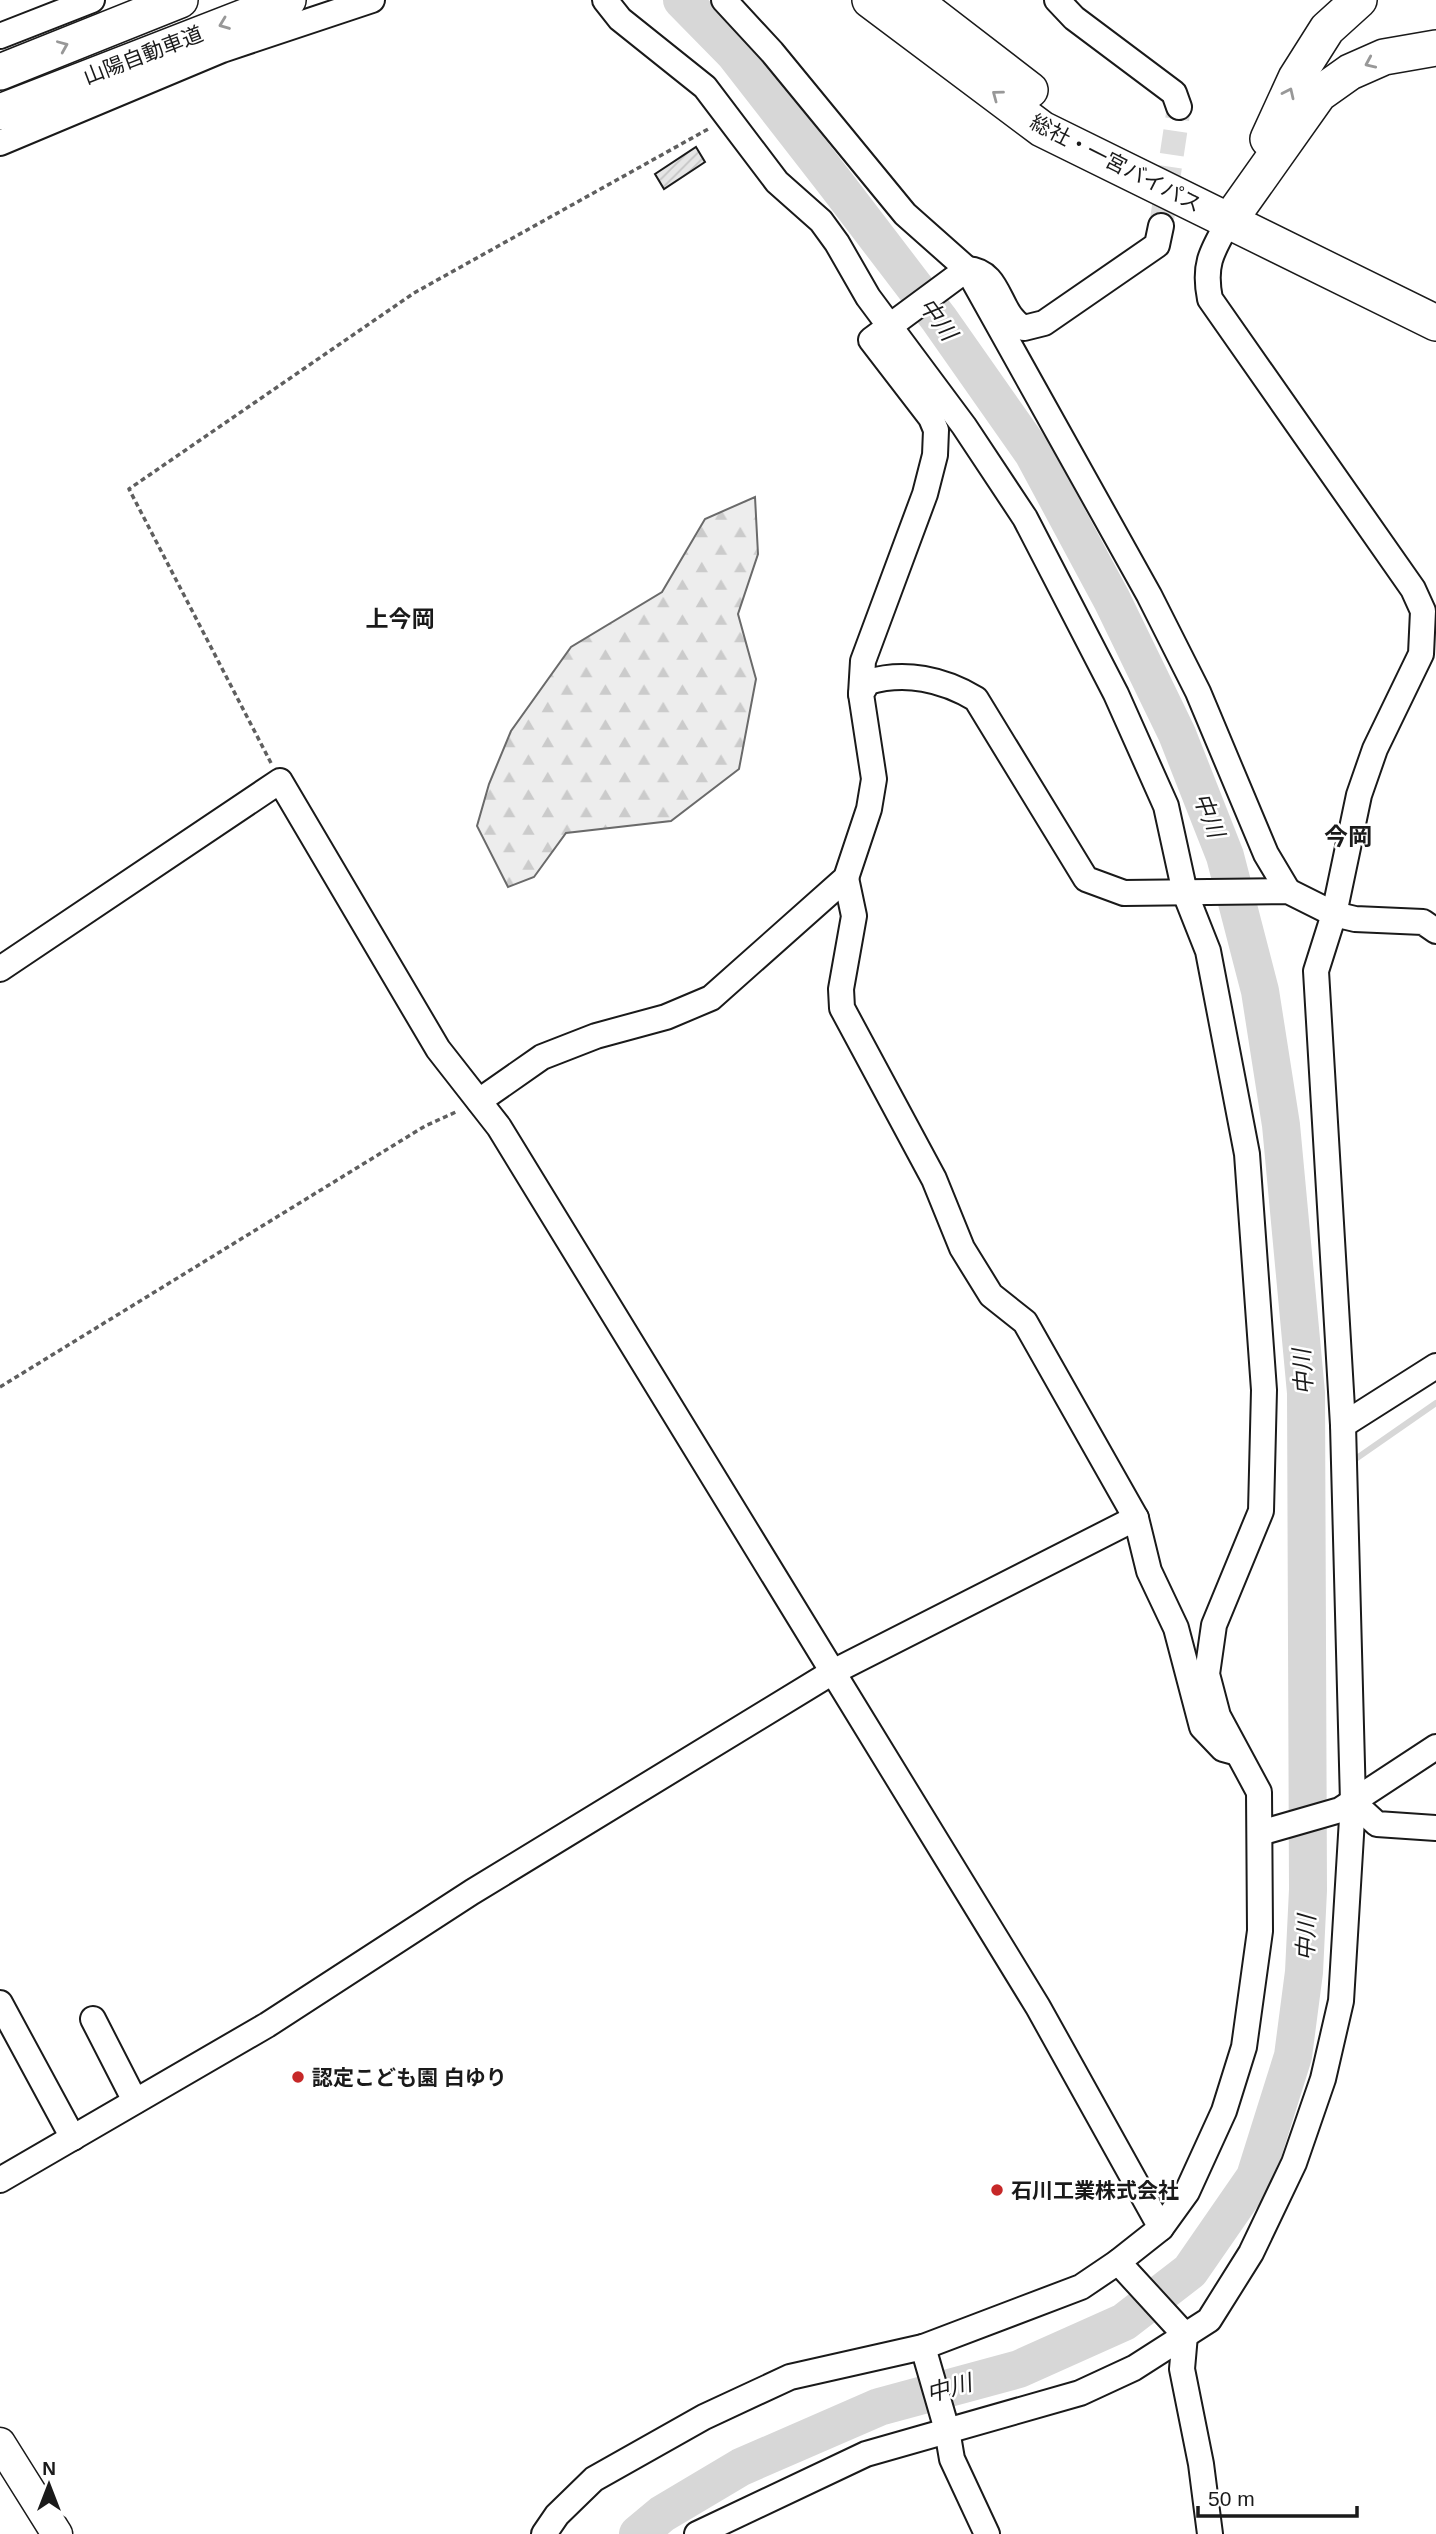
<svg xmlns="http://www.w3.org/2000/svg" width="1436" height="2534" viewBox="0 0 1436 2534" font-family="Arial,'Noto Sans JP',sans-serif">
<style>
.forest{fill:url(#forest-firs);stroke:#6a6a6a;stroke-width:2}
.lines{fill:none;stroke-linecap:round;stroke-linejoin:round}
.stream{stroke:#d7d7d7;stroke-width:6}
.river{stroke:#d7d7d7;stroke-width:38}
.building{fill:url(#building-hatch);stroke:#1a1a1a;stroke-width:2}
.minor-tunnel{stroke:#ddd;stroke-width:24;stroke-dasharray:24 12;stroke-linecap:butt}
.minor-casing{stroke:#1a1a1a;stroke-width:28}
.major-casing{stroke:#1a1a1a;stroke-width:33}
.highway-casing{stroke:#1a1a1a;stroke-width:38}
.path{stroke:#5f5f5f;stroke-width:3.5;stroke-dasharray:5 3.5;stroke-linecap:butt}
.minor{stroke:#fff;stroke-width:24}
.major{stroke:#fff;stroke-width:30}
.highway{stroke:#fff;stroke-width:35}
.oneway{stroke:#989898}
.poi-dot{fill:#c62828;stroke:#fff;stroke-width:2.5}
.labels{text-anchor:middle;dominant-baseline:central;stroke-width:5;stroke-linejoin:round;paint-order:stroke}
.street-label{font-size:21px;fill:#1a1a1a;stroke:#fff}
.poi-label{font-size:21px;font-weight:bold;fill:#1a1a1a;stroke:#fff;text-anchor:start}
.water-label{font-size:23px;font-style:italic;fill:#1a1a1a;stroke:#fff}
.neighbourhood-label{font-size:23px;font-weight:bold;fill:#1a1a1a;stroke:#fff}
.quarter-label{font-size:24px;font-weight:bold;fill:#1a1a1a;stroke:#fff}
</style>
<defs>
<pattern id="forest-firs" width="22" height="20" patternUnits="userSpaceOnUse" patternTransform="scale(1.75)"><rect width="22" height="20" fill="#ededed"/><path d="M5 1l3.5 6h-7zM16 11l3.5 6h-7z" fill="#cbcbcb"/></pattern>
<pattern id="building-hatch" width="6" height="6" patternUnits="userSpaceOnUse" patternTransform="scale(1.75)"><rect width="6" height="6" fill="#e6e6e6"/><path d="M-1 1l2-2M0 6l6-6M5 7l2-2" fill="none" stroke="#c5c5c5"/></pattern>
</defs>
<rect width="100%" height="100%" fill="#fff"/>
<!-- forest -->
<path class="forest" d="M 755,497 L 758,554 L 738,614 L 756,679 L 739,769 L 671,821 L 566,833 L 534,877 L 508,887 L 477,826 L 489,784 L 511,731 L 571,647 L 662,592 L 705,519 Z"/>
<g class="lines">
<!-- stream -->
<g class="stream">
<path d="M 1357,1458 L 1436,1403"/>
<path d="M 1307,1494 L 1322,1484"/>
</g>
<!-- river -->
<path class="river" d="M 638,2534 L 662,2514 L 741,2467 L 879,2407 L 1019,2369 L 1124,2322 L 1190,2271 L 1255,2177 L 1293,2056 L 1304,1972 L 1308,1890 L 1306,1393 L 1281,1125 L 1260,991 L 1225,856 L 1177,734 L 1112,600 L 1033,453 L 939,319 L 836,184 L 735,54 L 682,0"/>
</g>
<!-- building -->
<path class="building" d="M 696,147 L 705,162 L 664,189 L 655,174 Z"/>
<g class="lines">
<!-- minor-tunnel -->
<path class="minor-tunnel" d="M 1161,226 L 1179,107"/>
<defs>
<g id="minor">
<path d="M 724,0 L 772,52 L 905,214 L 967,269 L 1149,595 L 1198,692 L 1266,854 L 1288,891"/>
<path d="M 1057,0 L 1074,18 L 1174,93 L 1179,107"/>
<path d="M 0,36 L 92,0"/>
<path d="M 0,143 L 222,50 L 372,0"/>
<path d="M 861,694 L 863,661 L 925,494 L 935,455 L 936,430 L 931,418 L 871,340 L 967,269 C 1002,271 997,314 1024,328 L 1044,323 L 1157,245 L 1161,226"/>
<path d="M 846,878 L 854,916 L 841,989 L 842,1008 L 934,1179 L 962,1248 L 991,1295 L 1025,1322 L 1136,1518 L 1149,1571 L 1176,1628 L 1202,1727 L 1223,1749 L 1234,1752"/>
<path d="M 0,969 L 280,781 L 438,1049 L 499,1127 L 1038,2007 L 1161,2228"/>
<path d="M 479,1101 L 542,1057 L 596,1036 L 666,1017 L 711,998 L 846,878 L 869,809 L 874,779 L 861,694 L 868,682 C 905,671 943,679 976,699 L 1086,879 L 1124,893 L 1288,891 L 1334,914 L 1355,919 L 1423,922 L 1436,931"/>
<path d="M 1343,1425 L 1436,1366"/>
<path d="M 1353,1802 L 1377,1824 L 1436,1828"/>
<path d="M 1260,1833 L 1340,1810 L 1436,1747"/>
<path d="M 0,2003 L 73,2138"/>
<path d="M 93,2019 L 135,2101"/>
<path d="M 0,2180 L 267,2025 L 472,1892 L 831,1673 L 1136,1518"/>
<path d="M 1118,2262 L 1185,2335 L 1182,2369 L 1201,2464 L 1210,2534"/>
<path d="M 923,2347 L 947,2430 L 952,2459 L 987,2534"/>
<path d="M 544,2534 L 557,2515 L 594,2479 L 704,2417 L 790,2377 L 923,2347 L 1081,2287 L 1118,2262 L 1161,2228 L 1187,2192 L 1224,2111 L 1244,2047 L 1260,1931 L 1259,1792 L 1218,1716 L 1207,1674 L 1214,1625 L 1261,1511 L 1264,1390 L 1247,1154 L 1208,951 L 1185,893 L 1166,806 L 1116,694 L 1025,518 L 964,426 L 868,297 L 837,243 L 821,221 L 777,182 L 705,87 L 620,19 L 605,0"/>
<path d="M 697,2534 L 866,2454 L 1080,2393 L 1134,2368 L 1209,2320 L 1251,2253 L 1294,2163 L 1323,2079 L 1341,2001 L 1353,1802 L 1343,1425 L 1316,971 L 1334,914 L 1359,795 L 1375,749 L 1421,654 L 1423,611 L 1413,589 L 1210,299 C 1203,264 1212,251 1229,221"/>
</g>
<path id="major" d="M 0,2443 L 57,2534"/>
<g id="highway">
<path d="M 870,0 L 1042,129 L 1436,323"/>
<path d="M 913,0 L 1030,90"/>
<path d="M 0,72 L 180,0"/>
<path d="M 0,112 L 288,0"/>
<path d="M 1268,139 L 1296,78 L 1327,29 L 1359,0"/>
<path d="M 1229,221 L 1319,94 L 1350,72 L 1384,57 L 1436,48"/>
</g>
</defs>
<!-- minor casing -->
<use href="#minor" class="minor-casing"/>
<!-- major casing -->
<use href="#major" class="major-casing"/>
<!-- highway casing -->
<use href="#highway" class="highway-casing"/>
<!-- path -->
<g class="path">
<path d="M 271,763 L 129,489 L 414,293 L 710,128"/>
<path d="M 0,1387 L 425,1126 L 458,1111"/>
</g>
<!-- minor -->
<use href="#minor" class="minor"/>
<!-- major -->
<use href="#major" class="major"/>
<!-- highway -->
<use href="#highway" class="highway"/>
</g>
<!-- one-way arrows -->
<defs><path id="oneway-chevron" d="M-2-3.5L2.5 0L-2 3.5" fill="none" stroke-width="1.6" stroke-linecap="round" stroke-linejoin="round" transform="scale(1.75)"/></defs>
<g class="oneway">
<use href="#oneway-chevron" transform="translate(224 24) rotate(159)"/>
<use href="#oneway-chevron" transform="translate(63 46) rotate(-23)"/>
<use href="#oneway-chevron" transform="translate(1370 63) rotate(156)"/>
<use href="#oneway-chevron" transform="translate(1289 93) rotate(-65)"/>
<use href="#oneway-chevron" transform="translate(997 95) rotate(-143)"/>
</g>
<!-- markers -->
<g class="poi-dot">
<circle cx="298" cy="2077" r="7"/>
<circle cx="997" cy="2190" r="7"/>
</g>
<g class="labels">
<!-- street labels -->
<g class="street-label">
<text transform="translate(143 55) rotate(-21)">山陽自動車道</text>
<text transform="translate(1116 163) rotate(27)">総社・一宮バイパス</text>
</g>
<!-- poi labels -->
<g class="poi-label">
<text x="312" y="2077">認定こども園 白ゆり</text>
<text x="1011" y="2190">石川工業株式会社</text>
</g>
<!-- water labels -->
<g class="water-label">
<text transform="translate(938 319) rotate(54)">中川</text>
<text transform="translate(1209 815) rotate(69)">中川</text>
<text transform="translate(1303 1372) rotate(-94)">中川</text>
<text transform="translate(1306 1938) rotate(-88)">中川</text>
<text transform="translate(949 2388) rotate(-16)">中川</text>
</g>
<!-- neighbourhood labels -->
<g class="neighbourhood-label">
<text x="400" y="619">上今岡</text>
</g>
<!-- quarter labels -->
<g class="quarter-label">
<text x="1348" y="836">今岡</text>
</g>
</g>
<!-- north arrow -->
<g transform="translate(49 2485)" stroke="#ffffff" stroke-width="5" paint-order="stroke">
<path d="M0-5L12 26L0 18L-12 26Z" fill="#1a1a1a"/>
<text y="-10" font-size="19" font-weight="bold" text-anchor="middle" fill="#1a1a1a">N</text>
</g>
<!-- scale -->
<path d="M1198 2506v10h159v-10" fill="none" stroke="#1a1a1a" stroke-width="3.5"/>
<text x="1208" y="2506" font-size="21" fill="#1a1a1a" stroke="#ffffff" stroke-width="5" paint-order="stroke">50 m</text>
</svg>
